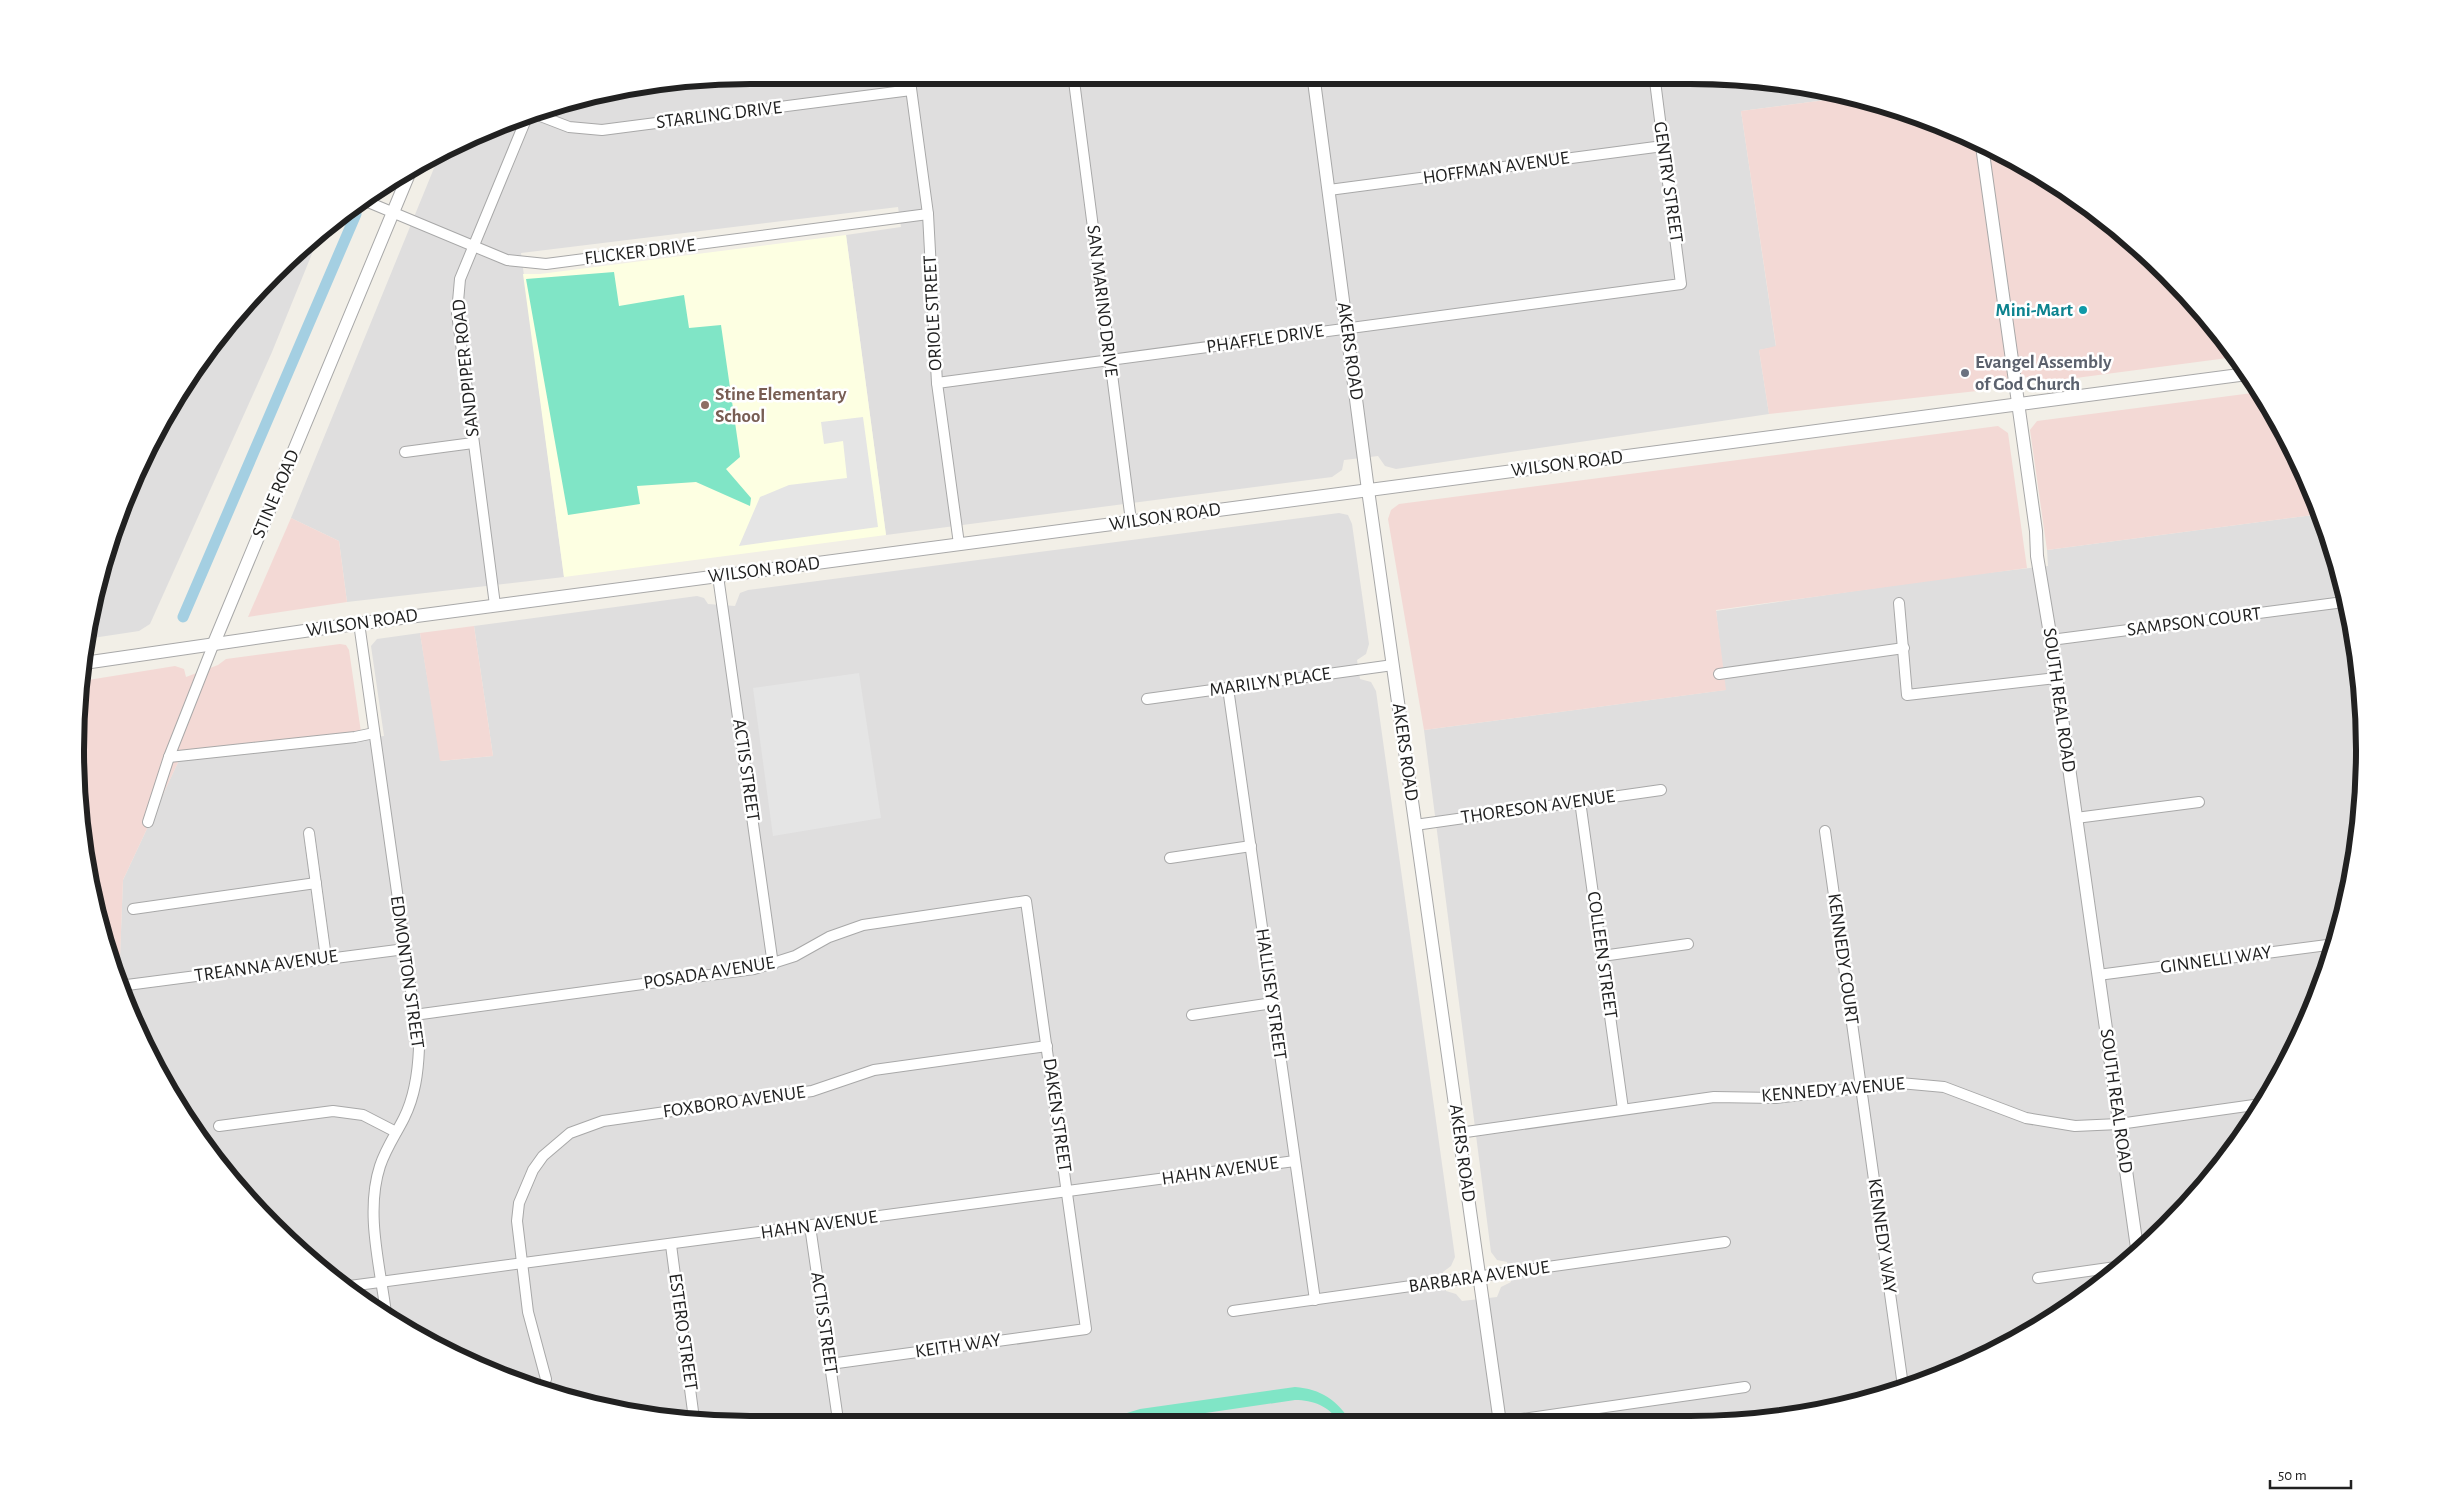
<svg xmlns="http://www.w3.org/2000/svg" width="2440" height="1500" viewBox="0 0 2440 1500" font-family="'Alegreya Sans',sans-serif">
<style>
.residential{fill:#dfdede}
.commercial{fill:#f3d9d5}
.education{fill:#fdffe2}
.pitch{fill:#80e5c6}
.parking{fill:#e5e5e5}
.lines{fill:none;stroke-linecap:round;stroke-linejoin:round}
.canal{stroke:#a4cfe2;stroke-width:11}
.minor-casing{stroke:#a8a8a8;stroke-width:12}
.tertiary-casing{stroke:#a8a8a8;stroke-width:14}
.minor{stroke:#fff;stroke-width:10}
.tertiary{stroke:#fff;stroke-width:12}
.culture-dot{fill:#0f9aa8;stroke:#fff;stroke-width:2}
.worship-dot{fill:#6b7280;stroke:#fff;stroke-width:2}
.education-dot{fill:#8d6e63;stroke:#fff;stroke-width:2}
.labels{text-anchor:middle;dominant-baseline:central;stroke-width:5;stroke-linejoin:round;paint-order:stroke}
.street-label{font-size:19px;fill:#212121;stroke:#fff}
.culture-label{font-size:19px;font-weight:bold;fill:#0d838f;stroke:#fff;text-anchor:end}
.worship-label{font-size:19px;font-weight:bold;fill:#5b616d;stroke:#fff;text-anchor:start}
.education-label{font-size:19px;font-weight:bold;fill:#785e54;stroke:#fff;text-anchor:start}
.rim{fill:none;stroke:#212121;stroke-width:6}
</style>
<rect width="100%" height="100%" fill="#f2efe7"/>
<!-- residential -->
<g class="residential">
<path d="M 662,81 L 1778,81 L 1841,98 L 1741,111 L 1776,347 L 1759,350 L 1769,414 L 1396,469 L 1385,466 L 1378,456 L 1344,460 L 1342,470 L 1332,477 L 886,535 L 846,235 L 901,227 L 898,207 L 521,253 L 564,577 L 347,602 L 339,541 L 291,518 L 441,151 L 533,111 Z"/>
<path d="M 320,234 L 272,352 L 150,624 L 139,631 L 86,639 L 88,619 L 111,533 L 145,451 L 214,339 Z"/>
<path d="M 1339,513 L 1348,515 L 1352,524 L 1369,644 L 1366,654 L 1357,660 L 1360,679 L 1371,682 L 1376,691 L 1455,1257 L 1451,1266 L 1443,1272 L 1446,1291 L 1456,1294 L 1462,1301 L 1497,1297 L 1501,1287 L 1511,1282 L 1507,1262 L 1497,1260 L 1491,1252 L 1424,730 L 1725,690 L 1716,611 L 1952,577 L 2048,566 L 2047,550 L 2321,514 L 2329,533 L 2359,662 L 2364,794 L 2342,924 L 2296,1048 L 2226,1161 L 2135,1257 L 2027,1335 L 1865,1402 L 1734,1424 L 662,1419 L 492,1374 L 339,1286 L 273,1227 L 189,1125 L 119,983 L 123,880 L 180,758 L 384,736 L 371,646 L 377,639 L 420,633 L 441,761 L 493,756 L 474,626 L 697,596 L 704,598 L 708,604 L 735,606 L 740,593 L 748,590 Z"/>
</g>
<!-- commercial -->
<g class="commercial">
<path d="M 1841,98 L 1948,126 L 2101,214 L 2197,305 L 2235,357 L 2038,383 L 2029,377 L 1993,381 L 1986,390 L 1769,414 L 1759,350 L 1776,346 L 1741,111 Z"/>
<path d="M 2260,392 L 2274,412 L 2321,514 L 2047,550 L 2030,430 L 2037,421 Z"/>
<path d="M 1998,426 L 2008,433 L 2027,568 L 1716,610 L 1726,690 L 1424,730 L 1388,519 L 1391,510 L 1399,504 Z"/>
<path d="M 291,518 L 339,541 L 347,602 L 248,617 Z"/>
<path d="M 474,626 L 493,756 L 440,761 L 420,633 Z"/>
<path d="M 340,644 L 346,645 L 349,650 L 362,739 L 180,758 L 123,880 L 119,983 L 111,967 L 81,838 L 75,750 L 82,681 L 175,666 L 184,669 L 186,677 L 218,665 L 226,659 Z"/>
</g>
<!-- education -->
<path class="education" d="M 846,235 L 886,535 L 564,577 L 523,274 L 540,274 Z"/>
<!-- pitch -->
<g class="pitch">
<path d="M 614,272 L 619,306 L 684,295 L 689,328 L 721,325 L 740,457 L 726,469 L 751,498 L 750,506 L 696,482 L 637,486 L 640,504 L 568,515 L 526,279 Z"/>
<path d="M 1295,1387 C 1321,1389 1337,1400 1351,1422 L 1339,1422 C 1329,1406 1313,1400 1295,1400 L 1151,1421 L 1115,1421 L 1127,1413 L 1140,1409 Z"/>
</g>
<!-- parking -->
<g class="parking">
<path d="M 863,417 L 878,527 L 739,546 L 760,497 L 789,485 L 847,478 L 843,441 L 824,444 L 821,422 Z"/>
<path d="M 859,673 L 881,818 L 773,836 L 753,688 Z"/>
</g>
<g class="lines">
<!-- canal -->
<path class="canal" d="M 183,617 L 356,214"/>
<defs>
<g id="minor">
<path d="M 910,81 L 928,214 L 937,383 L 959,544"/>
<path d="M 1074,81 L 1131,521"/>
<path d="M 530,112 L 569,127 L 602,130 L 911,90"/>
<path d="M 1329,190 L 1663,146"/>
<path d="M 363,200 L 507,260 L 546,264 L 928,214"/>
<path d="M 937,383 L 1681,284 L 1655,81"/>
<path d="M 405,452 L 473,443"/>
<path d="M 104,558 L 157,432"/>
<path d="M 718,576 L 773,965"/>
<path d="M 1899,603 L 1907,695 L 2056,678"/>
<path d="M 495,605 L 457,313 L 460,279 L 529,112"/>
<path d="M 359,623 L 419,1048 C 418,1073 415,1096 404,1118 C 396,1134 386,1148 380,1166 C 365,1212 380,1266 386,1313"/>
<path d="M 2051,640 L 2336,603"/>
<path d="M 1719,674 L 1904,648"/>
<path d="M 1228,688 L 1315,1300"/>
<path d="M 1147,699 L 1393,665"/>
<path d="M 169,757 L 355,737 L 374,733"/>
<path d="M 2359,781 L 2363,780"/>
<path d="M 1580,801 L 1623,1109"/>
<path d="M 2076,818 L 2199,802"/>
<path d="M 148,822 L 169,757 L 214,643"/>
<path d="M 1415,825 L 1661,790"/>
<path d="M 1825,831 L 1903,1386"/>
<path d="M 309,833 L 326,958"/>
<path d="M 1170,858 L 1251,846"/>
<path d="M 133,909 L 316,883"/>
<path d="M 1602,956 L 1688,944"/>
<path d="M 2098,975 L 2335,944"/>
<path d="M 127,985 L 405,949"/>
<path d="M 414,1015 L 754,969 L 795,956 L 829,937 L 863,925 L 1026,901 L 1086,1329 L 830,1364"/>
<path d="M 1192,1015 L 1273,1003"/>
<path d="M 219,1126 L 333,1111 L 363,1115 L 396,1132"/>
<path d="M 1459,1133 L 1714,1097 L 1776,1098 L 1900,1083 L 1944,1087 L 2026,1118 L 2075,1126 L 2119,1124 L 2261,1104"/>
<path d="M 810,1226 L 838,1420"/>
<path d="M 671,1245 L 694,1419"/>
<path d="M 2038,1278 L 2123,1266"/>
<path d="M 342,1287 L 1295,1161"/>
<path d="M 1233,1311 L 1725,1242"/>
<path d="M 546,1379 L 528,1312 L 517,1221 L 519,1203 L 533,1170 L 543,1156 L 570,1133 L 603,1121 L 812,1091 L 874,1070 L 1047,1046"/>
<path d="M 1494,1423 L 1745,1387"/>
</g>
<g id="tertiary">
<path d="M 1314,81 L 1368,490 L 1500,1423"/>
<path d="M 1982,146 L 2036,531 L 2037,556 L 2051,640 L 2138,1255"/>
<path d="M 214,643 L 411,169"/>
<path d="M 84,663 L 318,629 L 2247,374"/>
</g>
</defs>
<!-- minor casing -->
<use href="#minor" class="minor-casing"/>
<!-- tertiary casing -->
<use href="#tertiary" class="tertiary-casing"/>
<!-- minor -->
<use href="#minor" class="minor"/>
<!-- tertiary -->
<use href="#tertiary" class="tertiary"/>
</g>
<!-- markers -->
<circle class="culture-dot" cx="2083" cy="310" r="5"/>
<circle class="worship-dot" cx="1965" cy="373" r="5"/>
<circle class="education-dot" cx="705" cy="405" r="5"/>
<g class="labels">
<!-- street labels -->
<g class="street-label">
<text transform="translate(719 115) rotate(-7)">STARLING DRIVE</text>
<text transform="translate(1496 168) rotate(-8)">HOFFMAN AVENUE</text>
<text transform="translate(1668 182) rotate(82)">GENTRY STREET</text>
<text transform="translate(640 252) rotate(-7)">FLICKER DRIVE</text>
<text transform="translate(1102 301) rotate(83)">SAN MARINO DRIVE</text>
<text transform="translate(933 313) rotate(-93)">ORIOLE STREET</text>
<text transform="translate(1265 339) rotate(-8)">PHAFFLE DRIVE</text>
<text transform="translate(1350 351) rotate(82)">AKERS ROAD</text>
<text transform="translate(466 368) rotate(-96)">SANDPIPER ROAD</text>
<text transform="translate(1567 464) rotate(-7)">WILSON ROAD</text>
<text transform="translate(276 494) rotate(-67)">STINE ROAD</text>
<text transform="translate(1165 517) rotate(-8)">WILSON ROAD</text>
<text transform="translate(764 570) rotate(-7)">WILSON ROAD</text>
<text transform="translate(2194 622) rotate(-7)">SAMPSON COURT</text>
<text transform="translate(362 623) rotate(-8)">WILSON ROAD</text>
<text transform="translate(1270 682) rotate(-8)">MARILYN PLACE</text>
<text transform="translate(2059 700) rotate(82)">SOUTH REAL ROAD</text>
<text transform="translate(1405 752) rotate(82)">AKERS ROAD</text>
<text transform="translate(746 770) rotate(82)">ACTIS STREET</text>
<text transform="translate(1538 807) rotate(-8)">THORESON AVENUE</text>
<text transform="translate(1602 955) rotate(82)">COLLEEN STREET</text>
<text transform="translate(1843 959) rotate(82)">KENNEDY COURT</text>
<text transform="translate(2216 960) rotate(-8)">GINNELLI WAY</text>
<text transform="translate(266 966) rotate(-8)">TREANNA AVENUE</text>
<text transform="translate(407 972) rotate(82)">EDMONTON STREET</text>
<text transform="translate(709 973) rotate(-9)">POSADA AVENUE</text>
<text transform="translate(1271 994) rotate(82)">HALLISEY STREET</text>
<text transform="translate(1833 1090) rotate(-5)">KENNEDY AVENUE</text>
<text transform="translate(2116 1101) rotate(82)">SOUTH REAL ROAD</text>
<text transform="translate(734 1102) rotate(-8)">FOXBORO AVENUE</text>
<text transform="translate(1057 1115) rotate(82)">DAKEN STREET</text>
<text transform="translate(1462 1153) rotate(82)">AKERS ROAD</text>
<text transform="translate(1220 1171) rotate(-8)">HAHN AVENUE</text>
<text transform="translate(819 1225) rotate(-8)">HAHN AVENUE</text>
<text transform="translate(1882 1236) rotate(82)">KENNEDY WAY</text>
<text transform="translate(1479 1277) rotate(-8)">BARBARA AVENUE</text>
<text transform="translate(824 1323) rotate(82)">ACTIS STREET</text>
<text transform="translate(683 1332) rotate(82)">ESTERO STREET</text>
<text transform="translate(958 1346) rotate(-8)">KEITH WAY</text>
</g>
<!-- culture labels -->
<g class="culture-label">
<text x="2073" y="310">Mini-Mart</text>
</g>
<!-- worship labels -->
<g class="worship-label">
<text x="1975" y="362">Evangel Assembly<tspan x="1975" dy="22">of God Church</tspan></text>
</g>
<!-- education labels -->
<g class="education-label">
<text x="715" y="394">Stine Elementary<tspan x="715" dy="22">School</tspan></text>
</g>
</g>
<!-- crop -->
<path d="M0 0H2440V1500H0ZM750 84H1690A666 666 0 0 1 2356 750V750A666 666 0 0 1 1690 1416H750A666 666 0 0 1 84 750V750A666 666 0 0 1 750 84Z" fill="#fff" fill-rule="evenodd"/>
<path class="rim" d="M750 84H1690A666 666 0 0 1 2356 750V750A666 666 0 0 1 1690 1416H750A666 666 0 0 1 84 750V750A666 666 0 0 1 750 84Z"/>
<!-- scale -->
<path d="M2270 1480v8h81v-8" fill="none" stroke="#212121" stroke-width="2.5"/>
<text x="2278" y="1480" font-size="15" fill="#212121" stroke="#ffffff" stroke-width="4" paint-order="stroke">50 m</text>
</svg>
